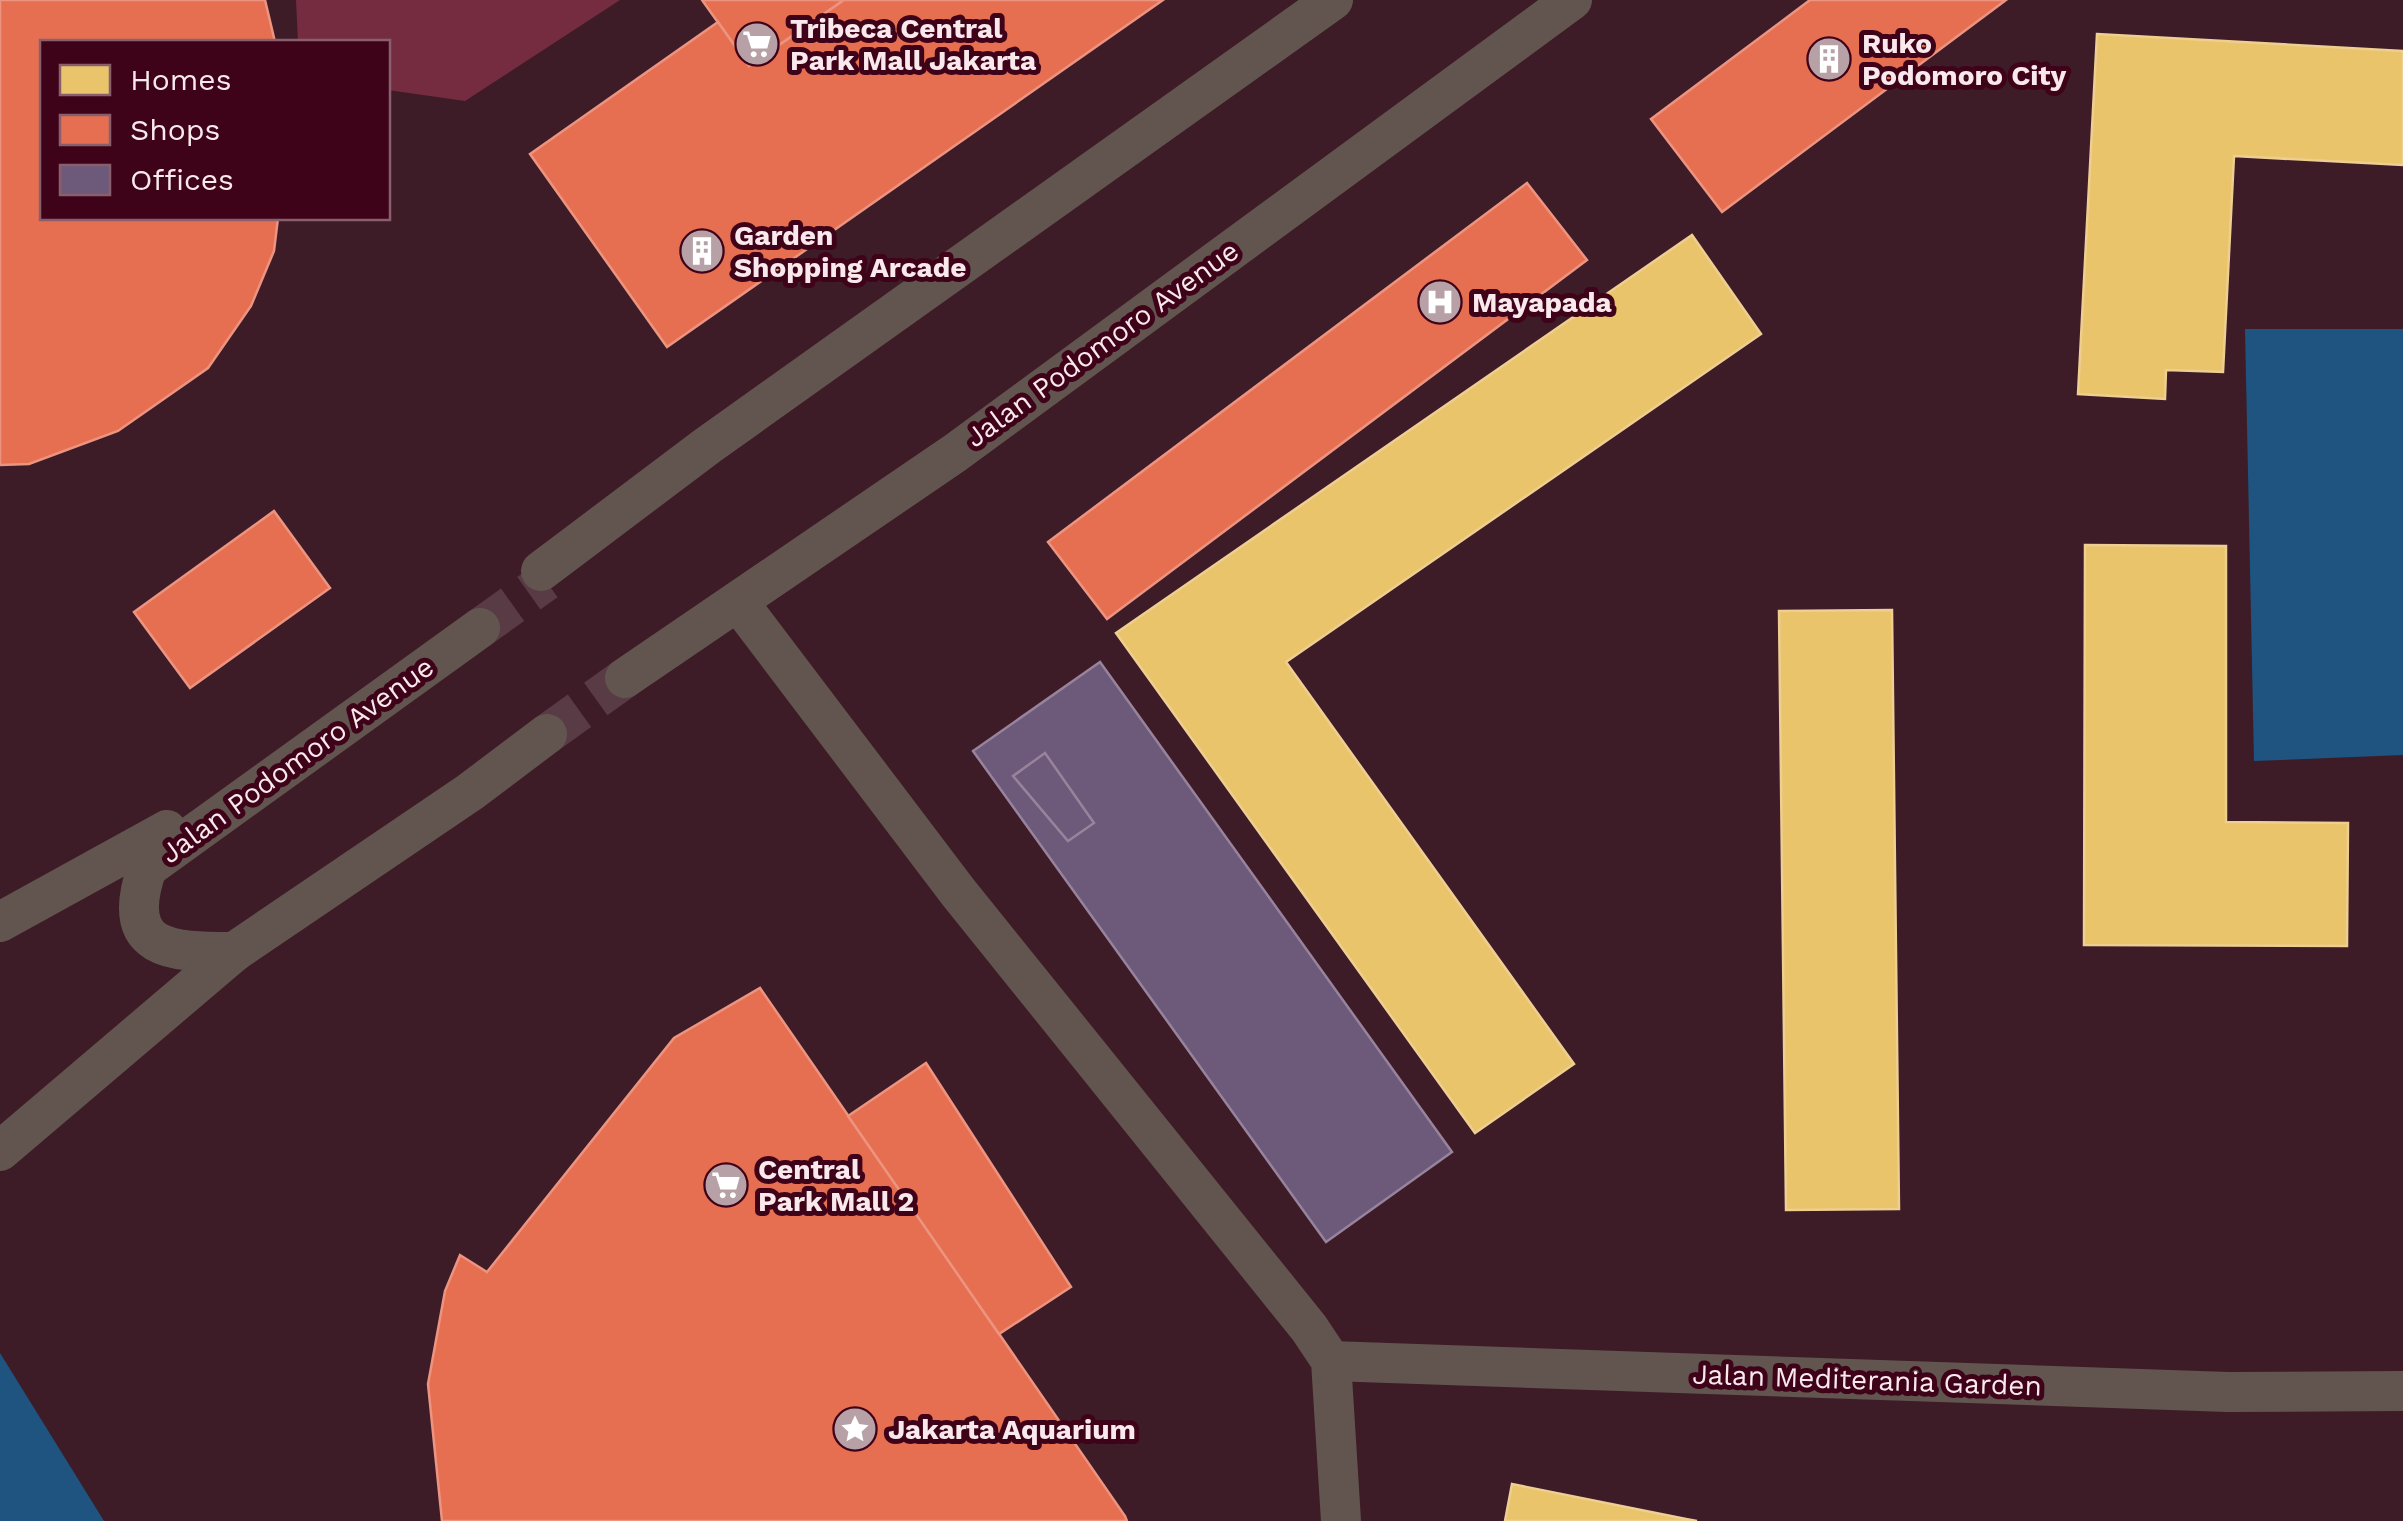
<svg xmlns="http://www.w3.org/2000/svg" width="2403" height="1521" viewBox="0 0 2403 1521" font-family="'Work Sans',sans-serif">
<style>
.green{fill:#752c41}
.water{fill:#1e547f}
.homes{fill:#e9c46a;stroke:#eecf91;stroke-width:2.5}
.shops{fill:#e76f51;stroke:#ec9480;stroke-width:2.5}
.offices{fill:#6d597a;stroke:#97849c;stroke-width:2.5}
.lines{fill:none;stroke-linecap:round;stroke-linejoin:round}
.minor-tunnel{stroke:#593b45;stroke-width:40;stroke-dasharray:40 20;stroke-linecap:butt}
.minor{stroke:#62554f;stroke-width:40}
.labels{text-anchor:middle;dominant-baseline:central;stroke-width:10;stroke-linejoin:round;paint-order:stroke}
.poi-label{font-size:28px;font-weight:bold;fill:#f9e9ec;stroke:#3f0319;text-anchor:start}
.street-label{font-size:28px;fill:#f9e9ec;stroke:#3f0319}
</style>
<rect width="100%" height="100%" fill="#3d1c27"/>
<!-- green -->
<path class="green" d="M 296,0 L 620,0 L 465,101 L 388,90 L 388,42 L 298,42 Z"/>
<!-- water -->
<g class="water">
<path d="M 2245,329 L 2403,329 L 2403,755 L 2254,761 Z"/>
<path d="M 0,1353 L 104,1521 L 0,1521 Z"/>
</g>
<!-- homes -->
<g class="homes">
<path d="M 2097,34 L 2403,51 L 2403,165 L 2234,156 L 2223,372 L 2166,370 L 2165,399 L 2078,394 Z"/>
<path d="M 1692,235 L 1761,334 L 1286,662 L 1574,1064 L 1475,1133 L 1116,633 Z"/>
<path d="M 2085,545 L 2226,546 L 2226,822 L 2348,823 L 2347,946 L 2084,945 Z"/>
<path d="M 1892,610 L 1899,1209 L 1786,1210 L 1779,611 Z"/>
<path d="M 1512,1484 L 1686,1519 L 1697,1521 L 1505,1521 Z"/>
</g>
<!-- shops -->
<g class="shops">
<path d="M 0,0 L 265,0 L 275,42 L 42,42 L 42,218 L 278,218 L 274,251 L 251,306 L 208,368 L 118,431 L 29,464 L 0,465 Z"/>
<path d="M 702,0 L 844,0 L 749,66 Z"/>
<path d="M 844,0 L 1163,0 L 667,347 L 530,154 L 718,22 L 749,66 Z"/>
<path d="M 1810,0 L 2006,0 L 1722,212 L 1651,119 Z"/>
<path d="M 1527,183 L 1587,260 L 1107,619 L 1048,542 Z"/>
<path d="M 274,511 L 330,588 L 190,688 L 134,612 Z"/>
<path d="M 760,988 L 1125,1516 L 1127,1521 L 442,1521 L 428,1384 L 445,1291 L 460,1255 L 487,1272 L 674,1038 Z"/>
<path d="M 926,1063 L 1071,1287 L 999,1334 L 848,1116 Z"/>
</g>
<!-- offices -->
<g class="offices">
<path d="M 1100,662 L 1452,1152 L 1326,1242 L 973,751 Z"/>
<path d="M 1045,753 L 1094,823 L 1068,841 L 1013,776 Z"/>
</g>
<g class="lines">
<!-- minor-tunnel -->
<g class="minor-tunnel">
<path d="M 480,628 L 546,581"/>
<path d="M 547,734 L 625,678"/>
</g>
<!-- minor -->
<g class="minor">
<path d="M 541,571 L 707,446 L 1333,0"/>
<path d="M 739,603 L 958,892 L 1309,1328 L 1331,1361 L 1341,1521"/>
<path d="M 625,678 L 955,453 L 1572,0"/>
<path d="M 0,922 L 167,830"/>
<path d="M 234,952 C 171,952 118,952 147,868 L 480,628"/>
<path d="M 0,1151 L 234,952 L 470,792 L 547,734"/>
<path d="M 1331,1361 L 2228,1392 L 2403,1391"/>
</g>
</g>
<!-- icons -->
<defs>
<symbol id="supermarket-disc" viewBox="-11 -11 22 22"><circle r="9.5" fill="#b7a1a7" stroke="#3f0319"/><path d="M-6-5.5h2.5l.6 2H6L4.5 2H-2.5L-4.4-4H-6ZM-1.5 3.2a1.3 1.3 0 1 0 .1 0ZM3 3.2a1.3 1.3 0 1 0 .1 0Z" fill="#fff"/></symbol>
<symbol id="building-disc" viewBox="-11 -11 22 22"><circle r="9.5" fill="#b7a1a7" stroke="#3f0319"/><path d="M-4-6H4V6H1V3H-1V6H-4ZM-2.5-4.3h1.7v1.8h-1.7ZM.8-4.3h1.7v1.8H.8ZM-2.5-1h1.7V.8h-1.7ZM.8-1h1.7V.8H.8Z" fill="#fff"/></symbol>
<symbol id="hospital-disc" viewBox="-11 -11 22 22"><circle r="9.5" fill="#b7a1a7" stroke="#3f0319"/><path d="M-5-5h3v3.5h4V-5h3V5h-3V1.5h-4V5h-3Z" fill="#fff"/></symbol>
<symbol id="sight-disc" viewBox="-11 -11 22 22"><circle r="9.5" fill="#b7a1a7" stroke="#3f0319"/><path d="M0-6L1.8-2.2L6-1.7L2.9 1.2L3.7 5.4L0 3.3L-3.7 5.4L-2.9 1.2L-6-1.7L-1.8-2.2Z" fill="#fff"/></symbol>
</defs>
<g fill-rule="evenodd">
<use href="#supermarket-disc" x="732" y="19" width="50" height="50"/>
<use href="#building-disc" x="1804" y="34" width="50" height="50"/>
<use href="#building-disc" x="677" y="226" width="50" height="50"/>
<use href="#hospital-disc" x="1415" y="277" width="50" height="50"/>
<use href="#supermarket-disc" x="701" y="1160" width="50" height="50"/>
<use href="#sight-disc" x="830" y="1404" width="50" height="50"/>
</g>
<g class="labels">
<!-- poi labels -->
<g class="poi-label">
<text x="790" y="28">Tribeca Central<tspan x="790" dy="32">Park Mall Jakarta</tspan></text>
<text x="1862" y="43">Ruko<tspan x="1862" dy="32">Podomoro City</tspan></text>
<text x="734" y="235">Garden<tspan x="734" dy="32">Shopping Arcade</tspan></text>
<text x="1472" y="302">Mayapada</text>
<text x="758" y="1169">Central<tspan x="758" dy="32">Park Mall 2</tspan></text>
<text x="888" y="1429">Jakarta Aquarium</text>
</g>
<!-- street labels -->
<g class="street-label">
<text transform="translate(1102 344) rotate(-36)">Jalan Podomoro Avenue</text>
<text transform="translate(297 760) rotate(-36)">Jalan Podomoro Avenue</text>
<text transform="translate(1867 1380) rotate(2)">Jalan Mediterania Garden</text>
</g>
</g>
<!-- legend -->
<rect x="40" y="40" width="350" height="180" fill="#3f0319" stroke="#895f6d" stroke-width="2.5"/>
<rect x="60" y="65" width="50" height="30" fill="#e9c46a" stroke="#895f6d" stroke-width="2.5"/>
<text x="130" y="90" font-size="30" fill="#f9e9ec">Homes</text>
<rect x="60" y="115" width="50" height="30" fill="#e76f51" stroke="#895f6d" stroke-width="2.5"/>
<text x="130" y="140" font-size="30" fill="#f9e9ec">Shops</text>
<rect x="60" y="165" width="50" height="30" fill="#6d597a" stroke="#895f6d" stroke-width="2.5"/>
<text x="130" y="190" font-size="30" fill="#f9e9ec">Offices</text>
</svg>
